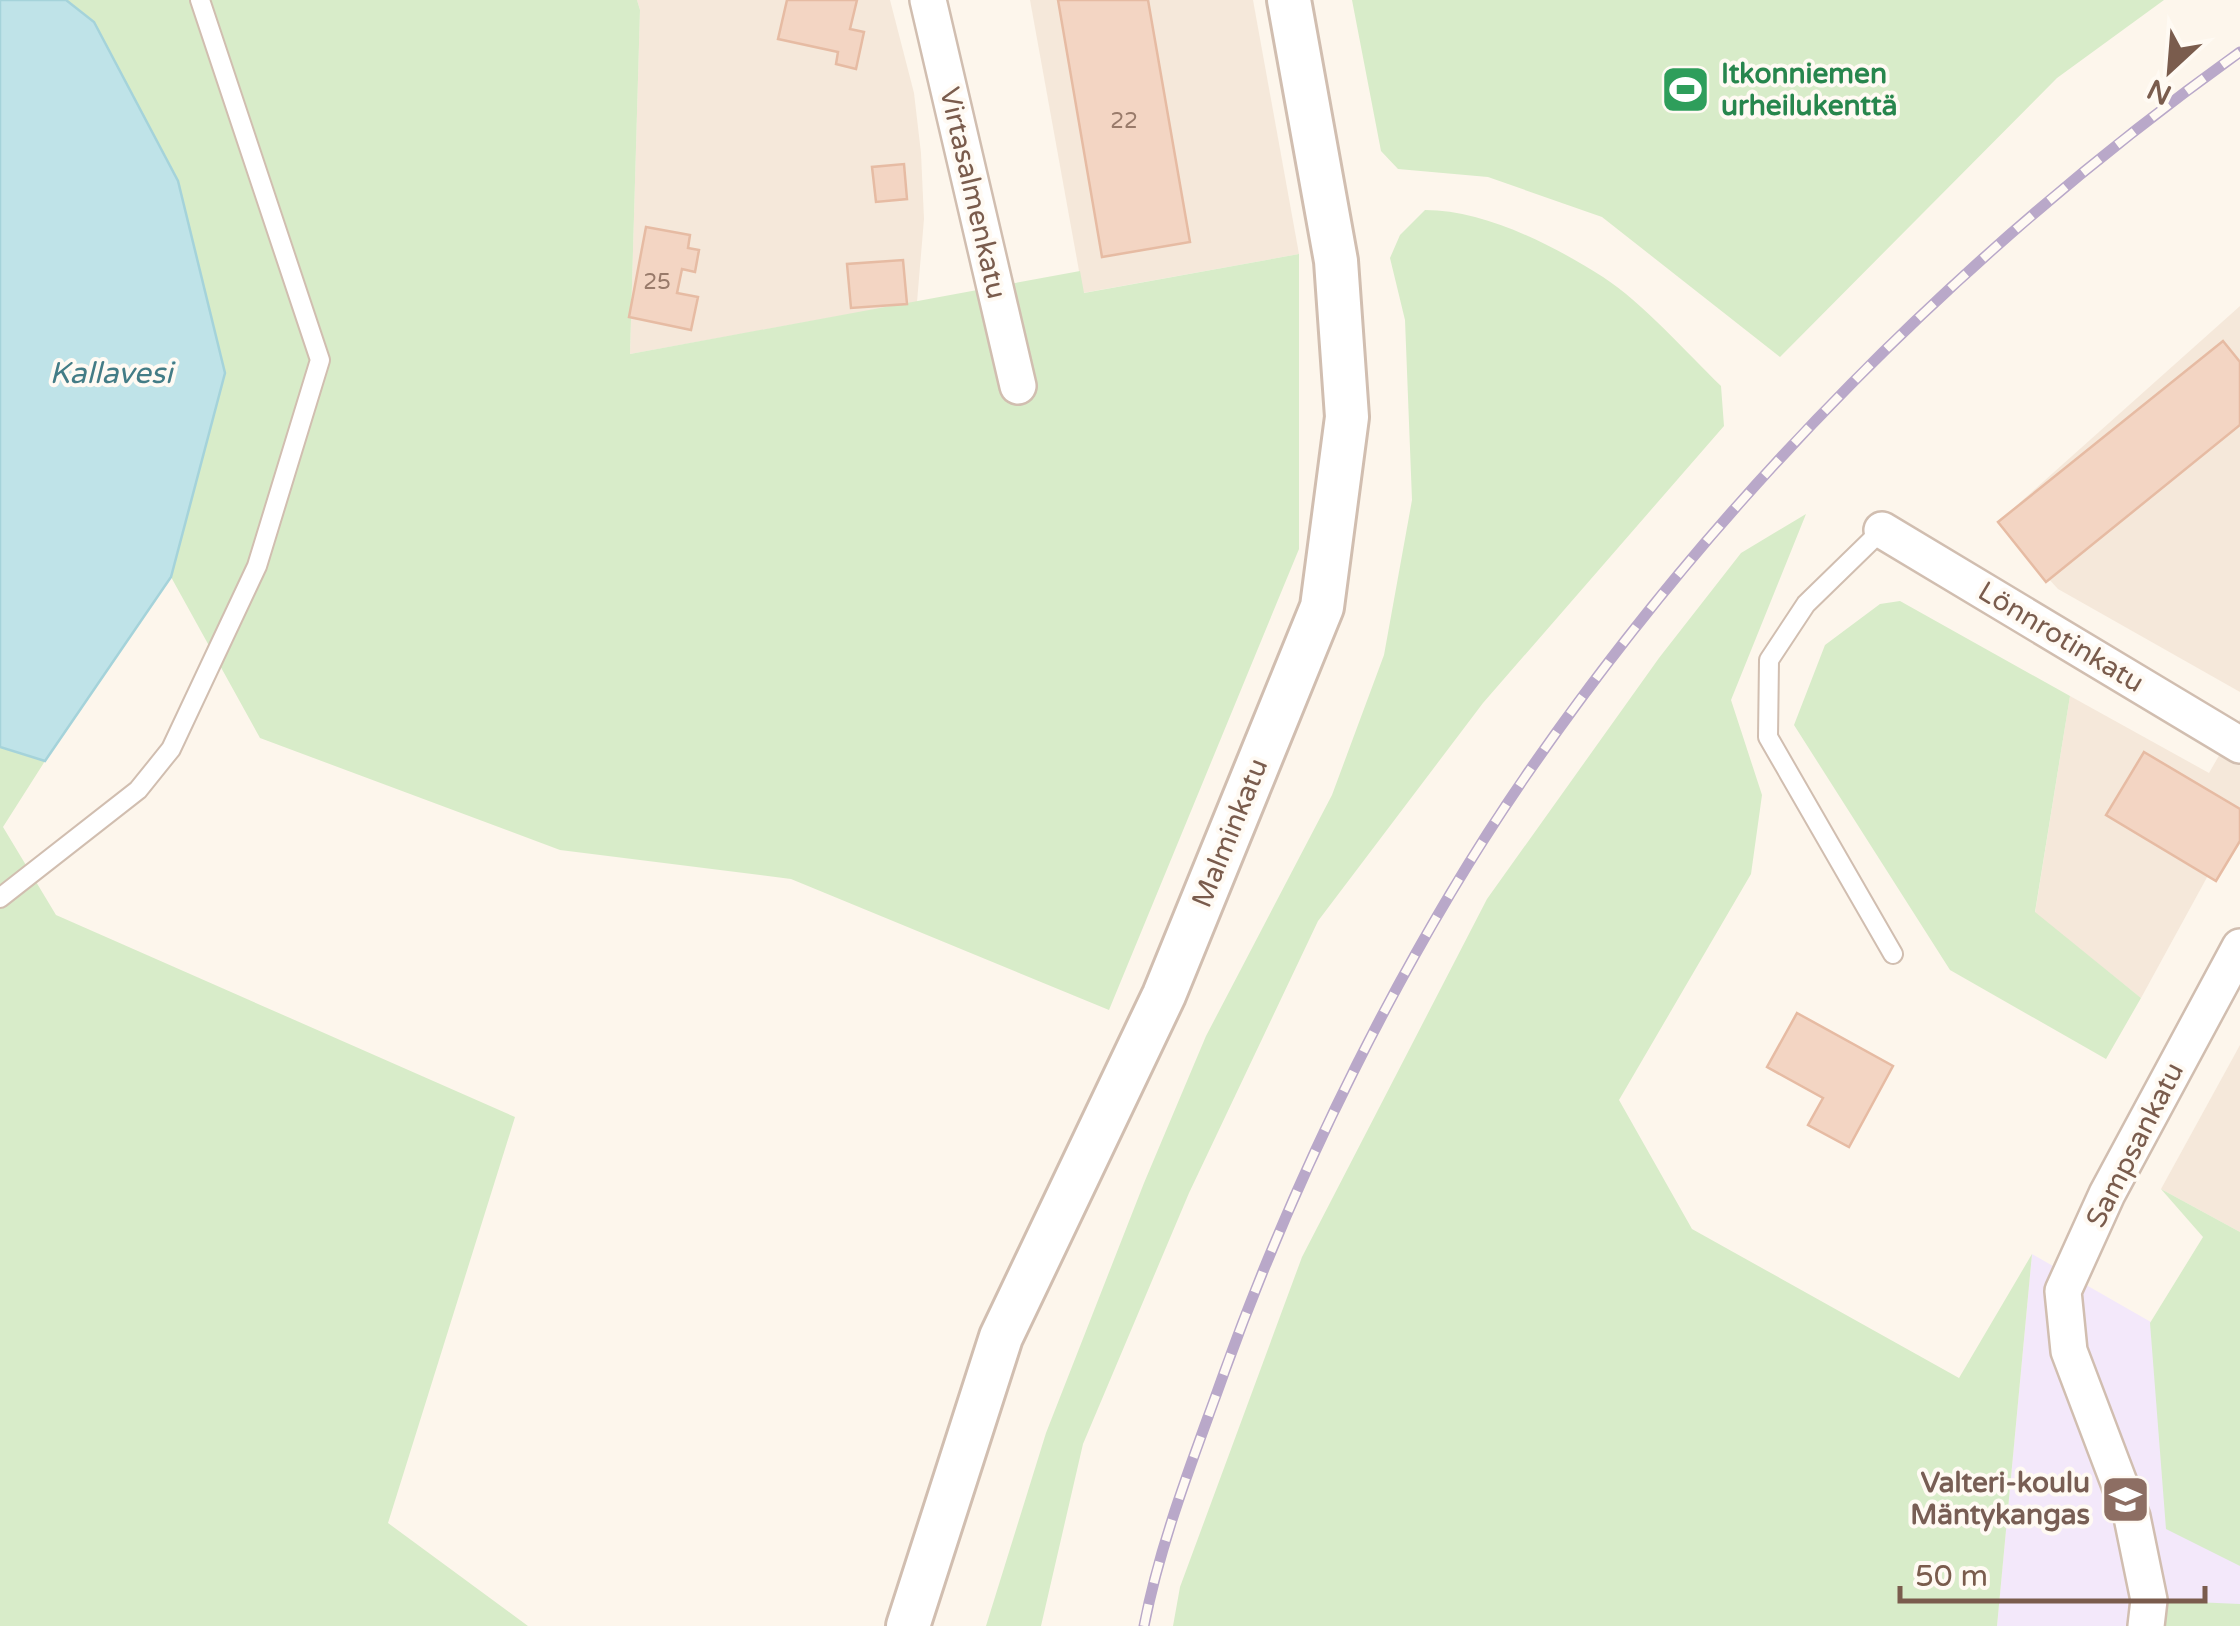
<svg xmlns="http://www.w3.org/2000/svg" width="2240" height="1626" viewBox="0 0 2240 1626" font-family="'Varela Round',sans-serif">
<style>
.residential{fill:#f5e8da}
.education{fill:#f3e8fa}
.green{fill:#d8ecc9}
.water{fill:#bfe3e8;stroke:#a5d3da;stroke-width:2.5}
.building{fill:#f3d5c3;stroke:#e6bba3;stroke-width:2.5}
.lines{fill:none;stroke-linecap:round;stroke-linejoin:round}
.service-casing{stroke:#d1beb0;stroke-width:22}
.minor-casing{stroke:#d1beb0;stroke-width:40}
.tertiary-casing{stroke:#d1beb0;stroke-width:48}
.service{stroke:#fff;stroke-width:18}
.minor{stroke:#fff;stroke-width:35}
.tertiary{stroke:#fff;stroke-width:42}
.rail-casing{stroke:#b9a8c9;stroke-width:11}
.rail{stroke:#fffaf3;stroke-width:8;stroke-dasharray:22;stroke-linecap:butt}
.labels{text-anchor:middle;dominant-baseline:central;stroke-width:8;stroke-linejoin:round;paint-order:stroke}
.number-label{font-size:22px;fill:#987a6a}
.leisure-label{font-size:28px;font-weight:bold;fill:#27864d;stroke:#fffaf3;text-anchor:start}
.street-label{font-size:28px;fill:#7a5c4d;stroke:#fffaf3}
.education-label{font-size:28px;font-weight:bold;fill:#785e54;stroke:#fffaf3;text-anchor:end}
.water-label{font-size:30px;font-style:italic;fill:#437c86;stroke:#fffaf3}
</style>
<rect width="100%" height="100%" fill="#fdf6ec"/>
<!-- residential -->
<g class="residential">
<path d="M 637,0 L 890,0 L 914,93 L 921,153 L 924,219 L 917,302 L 630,354 L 640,10 Z"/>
<path d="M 1030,0 L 1253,0 L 1299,254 L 1083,293 Z"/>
<path d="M 2240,306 L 2240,692 L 2058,589 L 1997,523 Z"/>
<path d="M 2070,696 L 2209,773 L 2240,719 L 2240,817 L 2141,998 L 2035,913 Z"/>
<path d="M 2240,1045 L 2240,1232 L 2161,1189 Z"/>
</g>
<!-- education -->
<path class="education" d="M 2032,1254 L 2240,1373 L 2240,1626 L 1997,1626 Z"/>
<!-- green -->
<g class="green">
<path d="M 66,0 L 637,0 L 640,10 L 630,354 L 1080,271 L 1084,293 L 1299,254 L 1299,549 L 1109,1010 L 791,879 L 560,850 L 260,738 L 171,577 L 225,373 L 94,23 Z"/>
<path d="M 1352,0 L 2164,0 L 2057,78 L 1780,357 L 1602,217 L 1488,177 L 1398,169 L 1381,151 Z"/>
<path d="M 1425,210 C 1484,210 1553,245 1603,277 C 1643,303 1686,352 1721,386 L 1724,426 L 1483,703 L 1318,921 L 1189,1193 L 1083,1444 L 1041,1626 L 986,1626 L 1046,1433 L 1144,1183 L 1206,1036 L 1332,795 L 1384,655 L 1412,500 L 1405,320 L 1390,258 L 1400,235 Z"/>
<path d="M 1806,514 L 1731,700 L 1762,795 L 1751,874 L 1619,1100 L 1692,1229 L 1959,1378 L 2032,1254 L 1997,1626 L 1173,1626 L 1180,1587 L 1302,1257 L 1487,899 L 1659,658 L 1741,553 Z"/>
<path d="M 1900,601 L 2070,696 L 2035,912 L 2141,998 L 2106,1059 L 1950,970 L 1794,725 L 1825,645 L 1880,604 Z"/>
<path d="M 0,747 L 45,761 L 3,827 L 56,915 L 515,1117 L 388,1523 L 528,1626 L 0,1626 Z"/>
<path d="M 2161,1189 L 2240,1232 L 2240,1566 L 2166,1529 L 2150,1323 L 2203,1237 Z"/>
<path d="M 2149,1600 L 2240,1604 L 2240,1626 L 2146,1626 Z"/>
</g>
<!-- water -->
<path class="water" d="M 0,0 L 66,0 L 94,22 L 178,181 L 225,373 L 171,577 L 45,761 L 0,747 Z"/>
<!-- building -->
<g class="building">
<path d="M 787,0 L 857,0 L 850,29 L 864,32 L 856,69 L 836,64 L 838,52 L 778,39 Z"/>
<path d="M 1058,0 L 1148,0 L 1190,242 L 1102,257 Z"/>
<path d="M 904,164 L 907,199 L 876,202 L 872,167 Z"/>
<path d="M 646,227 L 690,235 L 688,248 L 699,250 L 695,272 L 682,269 L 677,293 L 698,297 L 691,330 L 629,317 Z"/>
<path d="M 903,260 L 907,304 L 851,308 L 847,264 Z"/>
<path d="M 2223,341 L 2240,362 L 2240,425 L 2046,582 L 1998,522 Z"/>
<path d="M 2144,752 L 2240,809 L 2240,841 L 2216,881 L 2106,815 Z"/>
<path d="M 1797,1013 L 1893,1066 L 1849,1147 L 1808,1125 L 1823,1098 L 1767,1067 Z"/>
</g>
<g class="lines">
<defs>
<g id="service">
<path d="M 1882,530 L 1806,604 L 1769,660 L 1768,737 L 1893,954"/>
<path d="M 0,898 L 138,790 L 171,749 L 257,566 L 320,360 L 200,0"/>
</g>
<g id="minor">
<path d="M 928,0 L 1018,386"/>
<path d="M 1882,530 L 2240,745"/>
<path d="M 2146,1626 L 2149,1600 L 2132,1517 L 2069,1351 L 2063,1291 L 2107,1194 L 2240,947"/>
</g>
<path id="tertiary" d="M 908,1626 L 1001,1337 L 1164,995 L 1322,607 L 1347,417 L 1336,261 L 1289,0"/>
</defs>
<!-- service casing -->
<use href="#service" class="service-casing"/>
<!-- minor casing -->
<use href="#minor" class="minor-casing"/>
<!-- tertiary casing -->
<use href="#tertiary" class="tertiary-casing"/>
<!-- service -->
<use href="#service" class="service"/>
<!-- minor -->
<use href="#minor" class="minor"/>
<!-- tertiary -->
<use href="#tertiary" class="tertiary"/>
<defs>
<path id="rail" d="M 1144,1626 C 1161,1539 1194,1457 1224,1373 C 1296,1173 1404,953 1525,777 C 1716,499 1966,248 2240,52"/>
</defs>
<!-- rail casing -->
<use href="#rail" class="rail-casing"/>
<!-- rail -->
<use href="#rail" class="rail"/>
</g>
<!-- icons -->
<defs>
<symbol id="stadium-square" viewBox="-11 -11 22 22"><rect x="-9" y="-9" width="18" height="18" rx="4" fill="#2e9e5b" stroke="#fffaf3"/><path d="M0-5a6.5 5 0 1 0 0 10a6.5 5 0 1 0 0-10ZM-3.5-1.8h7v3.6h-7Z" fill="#fff"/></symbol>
<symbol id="school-square" viewBox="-11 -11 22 22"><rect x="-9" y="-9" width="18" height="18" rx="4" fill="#8d6e63" stroke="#fffaf3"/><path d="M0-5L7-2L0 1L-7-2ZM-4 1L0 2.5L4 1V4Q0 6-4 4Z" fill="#fff"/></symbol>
</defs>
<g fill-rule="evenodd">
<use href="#stadium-square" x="1658" y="62" width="55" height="55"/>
<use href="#school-square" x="2098" y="1472" width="55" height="55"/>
</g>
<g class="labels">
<!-- number labels -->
<g class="number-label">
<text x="1124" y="121">22</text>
<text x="657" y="282">25</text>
</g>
<!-- leisure labels -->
<g class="leisure-label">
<text x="1721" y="74">Itkonniemen<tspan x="1721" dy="32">urheilukenttä</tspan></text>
</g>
<!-- street labels -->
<g class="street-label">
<text transform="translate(973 193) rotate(77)">Virtasalmenkatu</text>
<text transform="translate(2061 637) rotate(31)">Lönnrotinkatu</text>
<text transform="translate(1230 833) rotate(-68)">Malminkatu</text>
<text transform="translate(2135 1145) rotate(-63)">Sampsankatu</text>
</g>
<!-- education labels -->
<g class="education-label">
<text x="2090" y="1483">Valteri-koulu<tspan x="2090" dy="32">Mäntykangas</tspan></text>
</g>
<!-- water labels -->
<g class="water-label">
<text x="111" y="373">Kallavesi</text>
</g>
</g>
<!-- north arrow -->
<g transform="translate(2170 70) rotate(206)" stroke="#fffaf3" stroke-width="8" paint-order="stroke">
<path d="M0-8L18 38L0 25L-18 38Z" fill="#7a5c4d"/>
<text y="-15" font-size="28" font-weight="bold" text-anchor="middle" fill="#7a5c4d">N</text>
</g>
<!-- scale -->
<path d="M1900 1586v15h305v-15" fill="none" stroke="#7a5c4d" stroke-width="5"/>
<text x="1915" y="1586" font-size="30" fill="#7a5c4d" stroke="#fffaf3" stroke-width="8" paint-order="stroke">50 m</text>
</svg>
